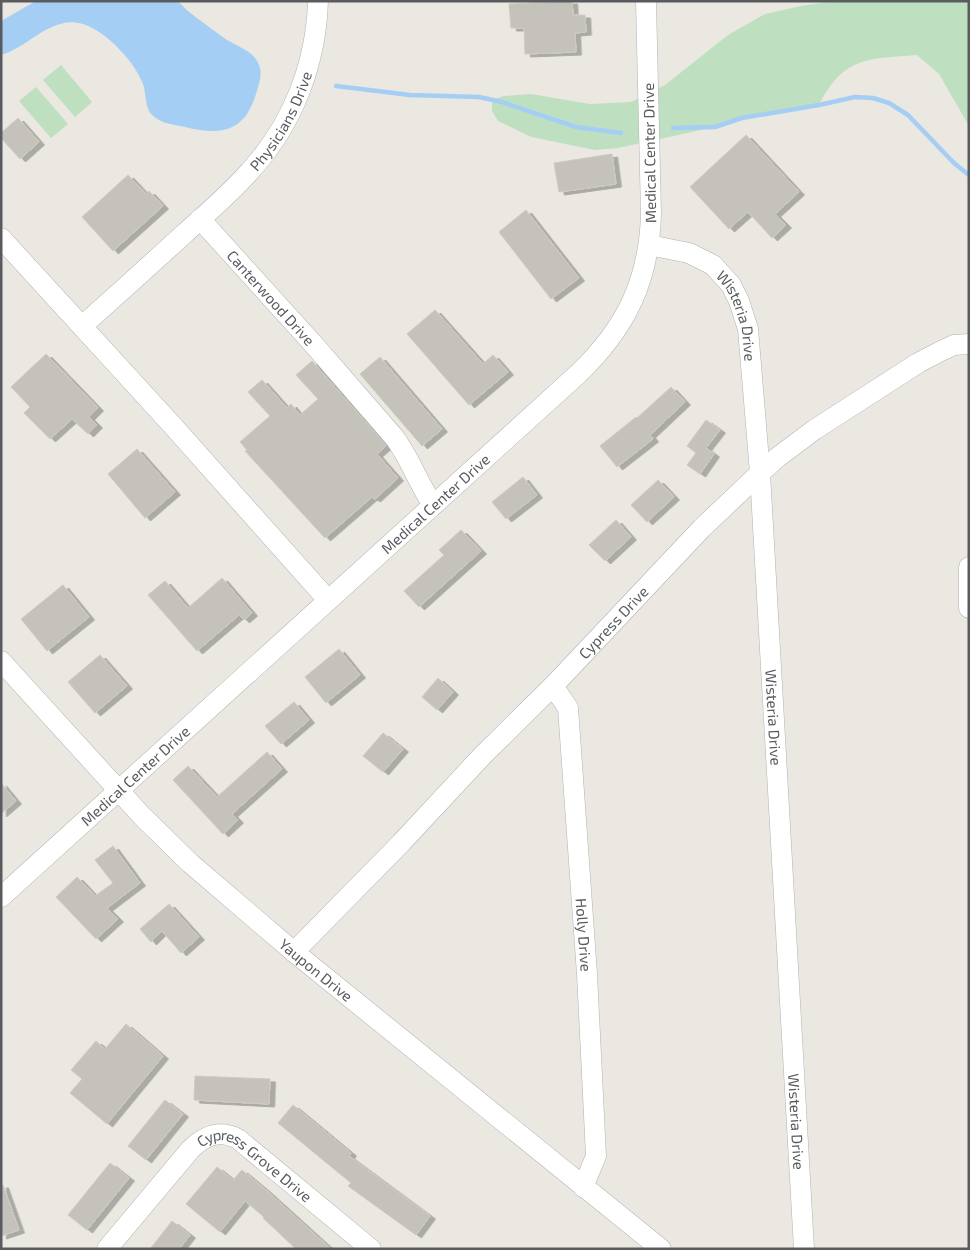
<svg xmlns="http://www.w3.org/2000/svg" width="970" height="1250" viewBox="0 0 970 1250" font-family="'Exo 2',sans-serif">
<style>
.green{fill:#bee0c0}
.water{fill:#a5cef5}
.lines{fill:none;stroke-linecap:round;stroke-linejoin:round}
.stream{stroke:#a5cef5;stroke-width:4.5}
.building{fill:#c5c2bc;stroke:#cecabf;filter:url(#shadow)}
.minor-casing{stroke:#b1b2b6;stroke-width:21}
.minor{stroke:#fff;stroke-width:20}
.labels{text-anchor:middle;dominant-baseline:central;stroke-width:4;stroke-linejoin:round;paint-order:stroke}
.street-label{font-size:15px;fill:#595b5f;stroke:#fff}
</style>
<defs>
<filter id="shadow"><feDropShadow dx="5.5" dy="3" stdDeviation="0" flood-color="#0004"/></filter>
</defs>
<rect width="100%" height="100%" fill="#eae8e0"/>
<!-- green -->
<g class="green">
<path d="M 834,1 L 969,1 L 969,126 L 939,74 L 917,55 C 868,59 844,56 819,105 L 742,118 L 715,127 L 618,148 L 595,150 L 531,137 L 498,121 L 492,111 L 492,100 L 504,96 L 531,94 L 590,104 L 631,102 L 665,85 L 728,35 L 765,14 L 801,6 Z"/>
<path d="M 61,65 L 92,102 L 75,117 L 43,80 Z"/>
<path d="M 36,87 L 68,124 L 51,138 L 19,101 Z"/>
</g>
<!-- water -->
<path class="water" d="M 36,1 C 71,1 107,1 142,1 C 151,1 168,0 176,1 C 180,2 184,8 188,11 C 199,20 212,29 224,38 C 234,45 248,49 255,58 C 263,68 261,77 258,87 C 247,130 226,137 185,127 C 175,125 164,124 156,118 C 144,111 147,96 143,84 C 135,62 106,31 83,24 C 52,14 29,47 1,55 L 1,21 Z"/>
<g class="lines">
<!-- stream -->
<g class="stream">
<path d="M 336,86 L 410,95 L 479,97 L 502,102 L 576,127 L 621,133"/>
<path d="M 673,128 L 715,127 L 742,118 L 819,105 L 855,97 L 873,98 L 889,103 L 908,115 L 954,163 L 969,175"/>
</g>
</g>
<!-- building -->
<g class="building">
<path d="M 572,1 L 573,15 L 585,15 L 586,32 L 575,33 L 576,52 L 525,54 L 524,28 L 511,28 L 509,4 Z"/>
<path d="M 18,118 L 39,142 L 20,159 L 1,138 L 1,133 Z"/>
<path d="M 746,135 L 799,192 L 775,214 L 786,225 L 772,238 L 748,212 L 729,229 L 690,187 Z"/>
<path d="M 612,154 L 616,184 L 559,192 L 554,163 Z"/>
<path d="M 128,175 L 146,194 L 149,191 L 163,206 L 113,251 L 82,217 Z"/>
<path d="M 526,210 L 579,278 L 551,299 L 499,232 Z"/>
<path d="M 435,310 L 483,364 L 493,355 L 508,372 L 469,405 L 407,334 Z"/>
<path d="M 46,354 L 98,408 L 89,417 L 97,425 L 88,434 L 72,419 L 50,439 L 24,413 L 30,407 L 11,387 Z"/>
<path d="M 380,357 L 442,429 L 422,446 L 360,374 Z"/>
<path d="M 312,361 L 385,444 L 386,446 L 377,454 L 398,478 L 375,499 L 372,497 L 325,538 L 245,451 L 247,450 L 240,442 L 270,416 L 248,392 L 262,380 L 287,408 L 291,404 L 300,415 L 318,399 L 296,375 Z"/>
<path d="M 671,387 L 685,402 L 650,435 L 653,439 L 617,467 L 600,446 L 636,417 L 637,418 Z"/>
<path d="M 706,420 L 720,430 L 706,448 L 714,454 L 700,474 L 687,465 L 696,453 L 687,446 Z"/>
<path d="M 137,449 L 175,492 L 145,518 L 108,474 Z"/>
<path d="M 523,477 L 537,495 L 506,519 L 492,502 Z"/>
<path d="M 658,480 L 674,497 L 647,522 L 631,505 Z"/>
<path d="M 616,520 L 631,537 L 605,561 L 589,545 Z"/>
<path d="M 461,530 L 481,551 L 419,607 L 404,591 L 444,555 L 439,550 Z"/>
<path d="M 222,578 L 252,613 L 244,620 L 239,615 L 197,651 L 148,595 L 165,581 L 188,608 Z"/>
<path d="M 63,585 L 89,617 L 47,651 L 21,619 Z"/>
<path d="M 339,649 L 360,675 L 326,703 L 305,677 Z"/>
<path d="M 100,655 L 127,686 L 95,713 L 68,682 Z"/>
<path d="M 438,678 L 453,692 L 437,710 L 422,697 Z"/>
<path d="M 294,702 L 309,720 L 281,744 L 265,726 Z"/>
<path d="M 383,733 L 403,749 L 383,772 L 363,756 Z"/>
<path d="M 267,752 L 282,769 L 232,814 L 238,820 L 223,834 L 173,780 L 188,766 L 217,797 Z"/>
<path d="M 1,783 L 16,801 L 1,814 Z"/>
<path d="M 113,846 L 140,883 L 107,908 L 118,919 L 96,939 L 56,897 L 77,877 L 95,896 L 113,883 L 95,860 Z"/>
<path d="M 169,904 L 199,937 L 181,953 L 162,931 L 151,942 L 140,929 Z"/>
<path d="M 126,1024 L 163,1056 L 107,1124 L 70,1093 L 82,1079 L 71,1070 L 96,1041 L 105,1049 Z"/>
<path d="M 195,1076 L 270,1079 L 269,1104 L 194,1100 Z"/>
<path d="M 165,1100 L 183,1114 L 146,1160 L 128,1146 Z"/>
<path d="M 293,1105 L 351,1153 L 349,1156 L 430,1216 L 416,1235 L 348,1186 L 351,1183 L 278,1123 Z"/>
<path d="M 110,1163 L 129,1178 L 87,1230 L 68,1215 Z"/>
<path d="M 217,1167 L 233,1180 L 242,1170 L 266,1190 L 331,1249 L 296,1249 L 263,1218 L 264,1217 L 245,1201 L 220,1232 L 186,1204 Z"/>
<path d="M 1,1185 L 3,1185 L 19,1230 L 1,1236 Z"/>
<path d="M 172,1221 L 190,1235 L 179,1249 L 150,1249 Z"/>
</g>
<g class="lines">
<defs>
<g id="minor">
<path id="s1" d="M 200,219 L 315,346 L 394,437 C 410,458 418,483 433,505"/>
<path d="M 1,238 L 173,426 L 328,600"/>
<path id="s2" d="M 649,245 L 689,253 L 713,265 L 731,285 L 739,301 L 748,329 L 760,473 L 804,1249"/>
<path id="s3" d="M 82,326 C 116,296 150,265 184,234 C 206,214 230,194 250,171 C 293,124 316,64 318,1"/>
<path d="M 969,567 L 969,608"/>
<path id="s4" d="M 1,661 L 142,816 L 190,863 L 294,952 L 661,1249"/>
<path id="s5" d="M 553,686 L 568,708 L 587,974 L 596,1156 L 583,1187"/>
<path id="s6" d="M 1,897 L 578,374 C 626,328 649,281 651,214 L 646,1"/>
<path id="s7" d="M 294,952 L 401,843 L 483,755 L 553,686 L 702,528 L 760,473 L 778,457 L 814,430 L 918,363 L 941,351 L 954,345 L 969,344"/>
<path id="s8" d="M 107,1249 L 190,1150 C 204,1136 219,1129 238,1139 L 371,1249"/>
</g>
</defs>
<!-- minor casing -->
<use href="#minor" class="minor-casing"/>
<!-- minor -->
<use href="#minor" class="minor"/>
</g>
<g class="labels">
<!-- street labels -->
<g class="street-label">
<text stroke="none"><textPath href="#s3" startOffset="288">Physicians Drive</textPath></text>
<text transform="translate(649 153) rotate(-91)">Medical Center Drive</text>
<text stroke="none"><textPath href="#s1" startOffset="106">Canterwood Drive</textPath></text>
<text stroke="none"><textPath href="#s2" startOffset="126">Wisteria Drive</textPath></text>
<text stroke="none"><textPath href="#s6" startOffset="586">Medical Center Drive</textPath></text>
<text stroke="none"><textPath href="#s7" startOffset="459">Cypress Drive</textPath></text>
<text stroke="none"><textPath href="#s2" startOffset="531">Wisteria Drive</textPath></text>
<text stroke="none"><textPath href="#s6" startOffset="181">Medical Center Drive</textPath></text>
<text stroke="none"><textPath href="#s5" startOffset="254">Holly Drive</textPath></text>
<text stroke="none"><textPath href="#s4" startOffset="442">Yaupon Drive</textPath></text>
<text stroke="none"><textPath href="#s2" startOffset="936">Wisteria Drive</textPath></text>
<text stroke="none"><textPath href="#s8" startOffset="208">Cypress Grove Drive</textPath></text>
</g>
</g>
<!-- border -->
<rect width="970" height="1250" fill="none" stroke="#595b5f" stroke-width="5"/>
</svg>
